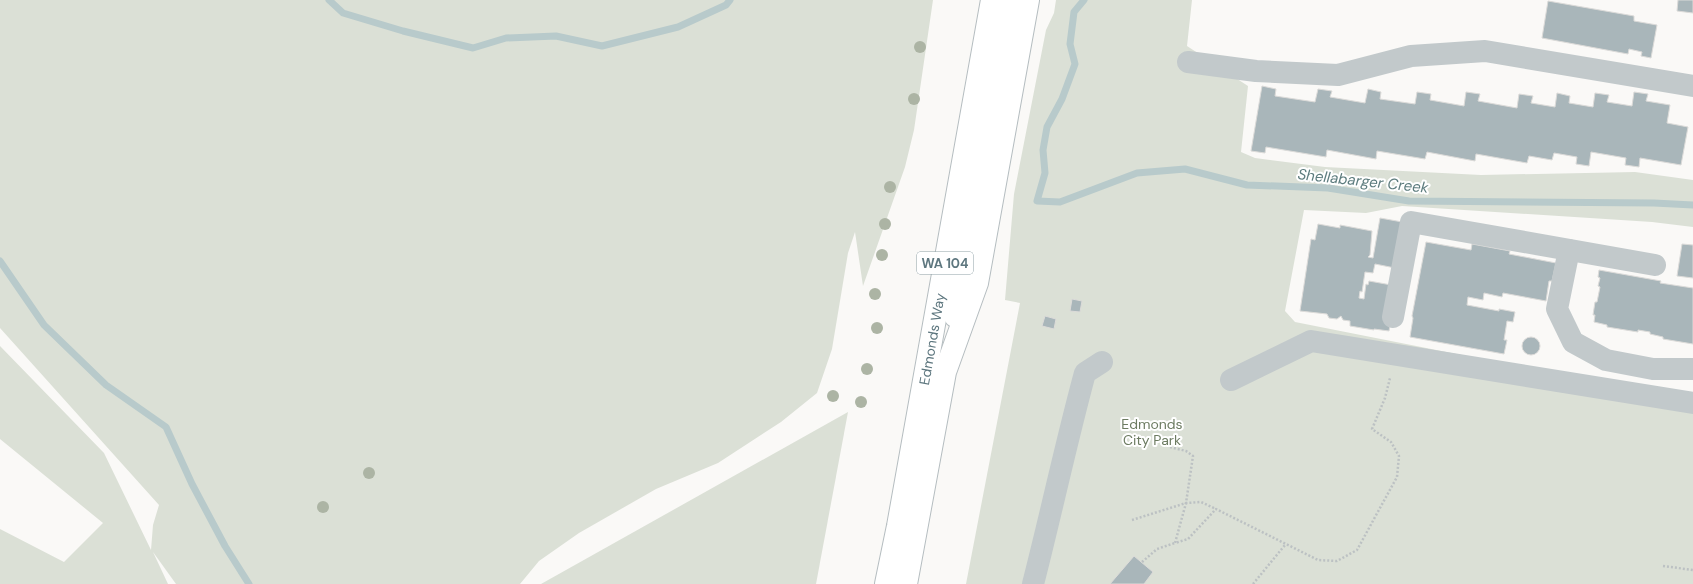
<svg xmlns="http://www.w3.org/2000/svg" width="1693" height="584" viewBox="0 0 1693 584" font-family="'DM Sans',sans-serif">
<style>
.green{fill:#dbe0d6}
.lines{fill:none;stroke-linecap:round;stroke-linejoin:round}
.stream{stroke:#b8cacb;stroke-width:7}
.building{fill:#a9b6ba;stroke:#dcdbd9}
.major-casing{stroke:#b5bdc0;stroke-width:24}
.path{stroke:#bcc1c3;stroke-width:2.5;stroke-dasharray:2 2;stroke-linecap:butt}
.minor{stroke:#c2c9cb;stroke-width:22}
.major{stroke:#fff;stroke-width:22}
.tree{fill:#acb4a4}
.labels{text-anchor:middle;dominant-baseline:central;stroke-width:4;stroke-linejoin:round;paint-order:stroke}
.shield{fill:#fff;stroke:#8ea0a5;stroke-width:1}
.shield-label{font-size:13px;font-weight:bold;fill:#5e777f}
.street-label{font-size:14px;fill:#5e777f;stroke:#fff}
.park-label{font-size:14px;fill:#6c7b61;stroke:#fff}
.water-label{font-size:15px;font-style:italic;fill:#5d7c7e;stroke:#fff}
</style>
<rect width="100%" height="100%" fill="#faf9f7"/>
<!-- green -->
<g class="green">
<path d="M 0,0 L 933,0 L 914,130 L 905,167 L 863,286 L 855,232 L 848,253 L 832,349 L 817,393 L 781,422 L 718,463 L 656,489 L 579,533 L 539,561 L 520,584 L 176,584 L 153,552 L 168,584 L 0,584 L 0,529 L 64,562 L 103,523 L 0,439 L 0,346 L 104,453 L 151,550 L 153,525 L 159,505 L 0,328 Z"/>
<path d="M 1056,0 L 1192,0 L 1187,46 L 1248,86 L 1241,152 L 1255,158 L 1325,167 L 1481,175 L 1635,172 L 1693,180 L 1693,227 L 1652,222 L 1402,206 L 1366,213 L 1304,210 L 1285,311 L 1295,322 L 1693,401 L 1693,584 L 966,584 L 1020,303 L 1005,300 L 1014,194 L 1046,30 L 1054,13 Z"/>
<path d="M 848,412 L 816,584 L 541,584 Z"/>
</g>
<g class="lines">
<!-- stream -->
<g class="stream">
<path d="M 329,0 L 343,13 L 403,31 L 473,48 L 506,38 L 556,36 L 602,46 L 678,27 L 726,5 L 730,0"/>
<path d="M 1084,0 L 1074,12 L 1070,44 L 1075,64 L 1062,99 L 1047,127 L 1043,150 L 1045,173 L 1037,201 L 1060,202 L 1137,173 L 1185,169 L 1247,185 L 1328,188 L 1409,201 L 1654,203 L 1693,205"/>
<path d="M 0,261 L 44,325 L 106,385 L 166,427 L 192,484 L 225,546 L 249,584"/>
</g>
</g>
<!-- building -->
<g class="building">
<path d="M 1678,0 L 1693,0 L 1693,13 L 1677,11 Z"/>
<path d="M 1548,1 L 1634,16 L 1634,21 L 1657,25 L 1651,58 L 1641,56 L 1642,52 L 1629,49 L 1628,54 L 1542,38 Z"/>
<path d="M 1262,86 L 1276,89 L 1275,96 L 1315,102 L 1318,89 L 1332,91 L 1330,97 L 1365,103 L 1368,89 L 1381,92 L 1380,99 L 1415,104 L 1417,92 L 1431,94 L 1430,100 L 1464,106 L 1466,92 L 1480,94 L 1478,101 L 1517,108 L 1519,94 L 1533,96 L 1531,103 L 1555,107 L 1557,93 L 1570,96 L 1569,103 L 1593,107 L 1595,93 L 1609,95 L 1607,102 L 1632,106 L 1634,92 L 1648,94 L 1646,101 L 1670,105 L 1667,123 L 1688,127 L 1681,165 L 1640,158 L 1639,167 L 1625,165 L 1626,158 L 1591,152 L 1589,166 L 1576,164 L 1577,157 L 1554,153 L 1552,160 L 1529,156 L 1527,163 L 1476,154 L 1475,161 L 1427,152 L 1425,159 L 1377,151 L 1376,159 L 1327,150 L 1326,157 L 1266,147 L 1265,153 L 1251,151 Z"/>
<path d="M 1380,218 L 1408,223 L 1400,269 L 1375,264 L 1373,273 L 1365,272 L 1362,292 L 1360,291 L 1359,298 L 1364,299 L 1366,284 L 1368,285 L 1369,281 L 1397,286 L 1389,331 L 1374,329 L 1374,330 L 1350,326 L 1350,321 L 1343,320 L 1341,316 L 1337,319 L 1329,318 L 1327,314 L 1300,311 L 1311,239 L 1315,240 L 1318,224 L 1340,228 L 1340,225 L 1372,231 L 1370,255 L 1368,257 L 1373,258 Z"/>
<path d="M 1426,242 L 1471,250 L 1472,244 L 1510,251 L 1509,254 L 1556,263 L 1552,281 L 1549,281 L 1546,301 L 1503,293 L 1502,297 L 1484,293 L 1483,300 L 1468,297 L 1467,305 L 1499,311 L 1499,309 L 1515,312 L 1513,322 L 1507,321 L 1504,340 L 1507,340 L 1504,354 L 1410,337 L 1413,318 L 1412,316 Z"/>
<path d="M 1682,244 L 1693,245 L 1693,278 L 1677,276 Z"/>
<path d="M 1599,270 L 1661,281 L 1660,283 L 1693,288 L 1693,344 L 1663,339 L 1663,337 L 1650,334 L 1650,332 L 1638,330 L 1638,332 L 1607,327 L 1607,325 L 1594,322 L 1595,315 L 1593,315 L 1595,302 L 1597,302 L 1600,287 L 1598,286 L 1600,278 L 1598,277 Z"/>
<path d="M 1072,299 L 1082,301 L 1080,312 L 1070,311 Z"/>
<path d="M 1045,316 L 1056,319 L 1054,329 L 1042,326 Z"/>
<circle cx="1531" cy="346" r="9"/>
<path d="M 1134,556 L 1153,572 L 1144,584 L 1110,584 Z"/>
</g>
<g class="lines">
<defs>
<g id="major">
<path d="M 955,316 L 1010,0"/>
<path d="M 886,584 L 898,526 L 992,0"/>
<path d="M 906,584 L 945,372 L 977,283 L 1028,0"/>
</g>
</defs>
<!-- major casing -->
<use href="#major" class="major-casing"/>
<!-- path -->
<g class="path">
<path d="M 1170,447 L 1186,451 L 1193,456 L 1186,503 L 1201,502 L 1216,509"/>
<path d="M 1132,520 L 1186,503 L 1175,543 L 1188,539 L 1216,509 L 1318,560 L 1337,561 L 1357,550 L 1397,477 L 1399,456 L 1391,442 L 1372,429 L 1385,398 L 1390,378"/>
<path d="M 1142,562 L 1157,549 L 1175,543"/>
<path d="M 1663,566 L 1693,570"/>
<path d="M 1253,584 L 1285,545"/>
</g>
<!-- minor -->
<g class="minor">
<path d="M 1188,62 L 1256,71 L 1338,75 L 1411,56 L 1485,51 L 1693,86"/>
<path d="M 1569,250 L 1557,309 L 1573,342 L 1606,360 L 1653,369 L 1693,369"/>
<path d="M 1393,317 L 1411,222 L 1655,265"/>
<path d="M 1231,380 L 1311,341 L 1693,403"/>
<path d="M 1033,584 C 1051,514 1066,443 1085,373 L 1102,362"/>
</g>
<!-- major -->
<use href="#major" class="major"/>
</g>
<!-- trees -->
<g class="tree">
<circle cx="920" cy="47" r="6"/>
<circle cx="914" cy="99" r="6"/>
<circle cx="890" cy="187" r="6"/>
<circle cx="885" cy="224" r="6"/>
<circle cx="882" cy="255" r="6"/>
<circle cx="875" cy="294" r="6"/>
<circle cx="877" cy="328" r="6"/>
<circle cx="867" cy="369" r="6"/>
<circle cx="833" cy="396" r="6"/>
<circle cx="861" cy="402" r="6"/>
<circle cx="369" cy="473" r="6"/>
<circle cx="323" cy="507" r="6"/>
</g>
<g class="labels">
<!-- shield labels -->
<rect class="shield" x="917" y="252" width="56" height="22" rx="3"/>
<g class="shield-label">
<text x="945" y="263">WA 104</text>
</g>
<!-- street labels -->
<g class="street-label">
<text transform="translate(932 339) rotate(-80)">Edmonds Way</text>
</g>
<!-- park labels -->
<g class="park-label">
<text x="1152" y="424">Edmonds<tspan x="1152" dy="16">City Park</tspan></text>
</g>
<!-- water labels -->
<g class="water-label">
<text transform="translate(1363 181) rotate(6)">Shellabarger Creek</text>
</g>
</g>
</svg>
